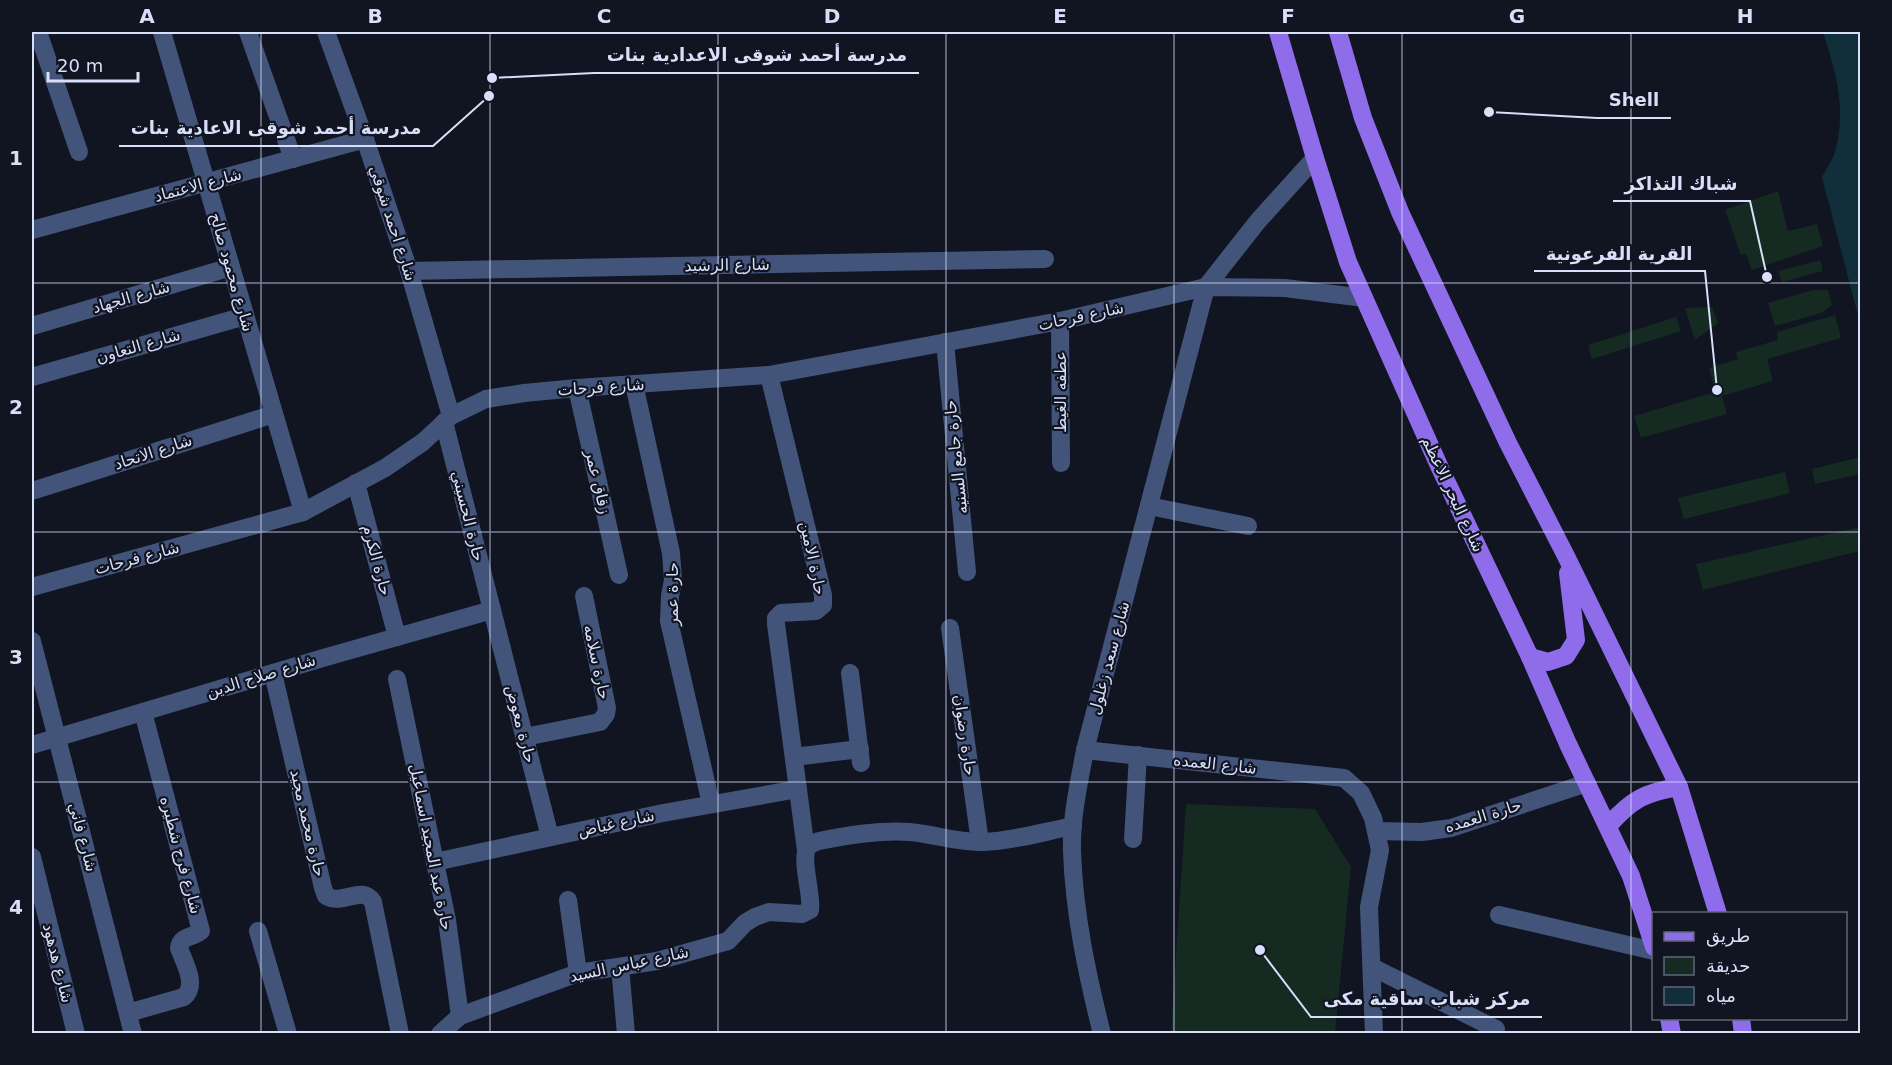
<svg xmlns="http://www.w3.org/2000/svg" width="1892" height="1065" viewBox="0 0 1892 1065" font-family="'DejaVu Sans','Noto Naskh Arabic',sans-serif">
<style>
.green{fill:#152b22}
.water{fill:#112f3b}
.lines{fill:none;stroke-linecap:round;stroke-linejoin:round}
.minor{stroke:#42547a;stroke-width:18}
.major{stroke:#8f6dea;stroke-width:18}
.grid{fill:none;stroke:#d7dff9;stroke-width:1.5;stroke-opacity:0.55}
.labels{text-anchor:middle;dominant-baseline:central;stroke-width:4.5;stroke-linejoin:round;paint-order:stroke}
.street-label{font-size:16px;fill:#d7dff9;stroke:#111421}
.leader{fill:none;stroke:#d7dff9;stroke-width:2}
.callout-dot{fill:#d7dff9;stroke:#111421;stroke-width:2}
.callout-label{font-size:18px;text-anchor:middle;font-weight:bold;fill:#d7dff9;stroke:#111421;stroke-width:4.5;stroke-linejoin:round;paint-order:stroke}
.neatline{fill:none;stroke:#d7dff9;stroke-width:2}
.grid-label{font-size:20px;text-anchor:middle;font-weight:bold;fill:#d7dff9}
</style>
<rect width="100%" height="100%" fill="#111421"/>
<!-- green -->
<g class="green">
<path d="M 1778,191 L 1788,231 L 1817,224 L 1823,246 L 1752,270 L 1746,254 L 1741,255 L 1725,210 Z"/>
<path d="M 1820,260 L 1823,271 L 1782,282 L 1778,271 Z"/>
<path d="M 1813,290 L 1828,290 L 1832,305 L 1821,313 L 1775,326 L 1768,303 Z"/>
<path d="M 1712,307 L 1718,323 L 1695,340 L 1685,308 Z"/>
<path d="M 1835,315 L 1841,338 L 1767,359 L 1773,381 L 1722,396 L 1727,414 L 1641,438 L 1634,416 L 1715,392 L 1709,368 L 1738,359 L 1736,352 L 1778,340 L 1777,332 Z"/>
<path d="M 1676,317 L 1681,331 L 1592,359 L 1588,345 Z"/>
<path d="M 1860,457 L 1860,474 L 1815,484 L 1812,469 Z"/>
<path d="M 1785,472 L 1790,493 L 1684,519 L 1678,498 Z"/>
<path d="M 1860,527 L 1860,551 L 1703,590 L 1696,564 Z"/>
<path d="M 1186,804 L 1315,809 L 1351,867 L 1335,1033 L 1171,1033 Z"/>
</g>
<!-- water -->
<path class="water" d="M 1823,32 L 1860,32 L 1860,323 L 1822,177 C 1826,169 1833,160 1835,152 C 1847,108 1836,73 1823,32 Z"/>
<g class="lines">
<!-- minor -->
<g class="minor">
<path d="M 38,32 L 79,152"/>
<path d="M 162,32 L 303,512"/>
<path d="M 248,32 L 293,159"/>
<path d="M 326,32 L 365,139 L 409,271 L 451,416"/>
<path d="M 32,230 L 365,139"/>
<path d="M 409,271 L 1045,259"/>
<path d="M 1060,321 L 1061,463"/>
<path d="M 32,326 L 231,267"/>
<path d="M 945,342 L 967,572"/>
<path d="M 769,375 L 823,595 L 823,605 L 816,611 L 781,613 L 776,618 L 776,624 L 806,850"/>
<path d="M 32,377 L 245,316"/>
<path d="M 634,384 L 671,553 L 673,580 L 670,596 L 669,621 L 711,804"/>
<path d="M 577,388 L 619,575"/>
<path d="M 444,422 L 550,837"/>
<path d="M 356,483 L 397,637"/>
<path d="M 32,491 L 274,414"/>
<path d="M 1149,506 L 1248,526"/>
<path d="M 32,587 L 303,512 L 385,468 L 423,442 L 451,416 L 486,399 L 524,393 L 577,388 L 769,375 L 1060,321 L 1206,287 L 1285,288 L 1364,298"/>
<path d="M 950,628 L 980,842"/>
<path d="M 32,641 L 133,1034"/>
<path d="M 273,673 L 323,888 L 326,896 C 344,906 362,884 373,902 L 400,1034"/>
<path d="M 850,673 L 861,763"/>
<path d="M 397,679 L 447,920 L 460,1016"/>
<path d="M 525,737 L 600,722 L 606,714 L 607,708 L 584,596"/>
<path d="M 32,745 L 323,658 L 492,610"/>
<path d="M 1085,750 L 1344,778 L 1361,793 L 1373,818 L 1380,850 L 1369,907 L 1374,1034"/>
<path d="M 794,757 L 860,749"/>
<path d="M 1376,831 L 1422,832 L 1451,828 L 1587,783"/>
<path d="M 1133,839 L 1138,755"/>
<path d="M 32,857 L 76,1034"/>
<path d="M 435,862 L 663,813 L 798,789"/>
<path d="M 568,900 L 578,973"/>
<path d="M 1499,915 L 1654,951"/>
<path d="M 258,931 L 288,1034"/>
<path d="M 620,967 L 626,1034"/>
<path d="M 1372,967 L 1496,1029"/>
<path d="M 128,1013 L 184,997 C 198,985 184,962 179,948 C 181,935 193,938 201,931 L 143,712"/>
<path d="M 440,1034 L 460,1016 L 578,973 L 657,961 L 728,941 L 745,923 L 755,917 L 769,912 L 802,914 L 810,910 C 813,895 798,854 810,845 C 813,843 816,842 819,841 C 849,835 879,830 910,832 C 934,834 958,843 983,842 C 1013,841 1043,832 1073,826"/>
<path d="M 1102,1034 C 1087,974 1074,913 1072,851 C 1071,817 1079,783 1085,750 L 1206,287 L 1258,221 L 1315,158"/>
</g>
<!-- major -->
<g class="major">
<path d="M 1278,32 L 1315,158 L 1348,262 L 1440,468 L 1530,657 L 1568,744 L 1631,876 L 1654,947"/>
<path d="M 1338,32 L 1363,118 L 1400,212 L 1508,443 L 1566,556 L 1679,787 L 1718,914"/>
<path d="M 1530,657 L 1548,662 L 1566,656 L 1576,640 L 1568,573"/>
<path d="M 1608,826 C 1631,800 1645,792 1679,787"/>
<path d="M 1669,1018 L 1672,1034"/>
<path d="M 1741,1018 L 1743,1034"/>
</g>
</g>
<!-- grid -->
<path class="grid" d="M 261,32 L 261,1034M 490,32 L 490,1034M 718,32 L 718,1034M 946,32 L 946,1034M 1174,32 L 1174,1034M 1402,32 L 1402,1034M 1631,32 L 1631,1034M 32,283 L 1860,283M 32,532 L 1860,532M 32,782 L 1860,782"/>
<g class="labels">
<!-- street labels -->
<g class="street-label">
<text transform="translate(198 185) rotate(-15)">شارع الاعتماد</text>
<text transform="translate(393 223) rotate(72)">شارع احمد شوقي</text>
<text transform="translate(727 265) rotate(-1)">شارع الرشيد</text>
<text transform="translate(232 272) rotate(74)">شارع محمود صالح</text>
<text transform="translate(131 297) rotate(-16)">شارع الجهاد</text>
<text transform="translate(1081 316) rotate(-12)">شارع فرحات</text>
<text transform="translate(138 346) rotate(-16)">شارع التعاون</text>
<text transform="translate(601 387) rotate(-4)">شارع فرحات</text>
<text transform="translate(1060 392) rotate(-90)">عطفه الغيط</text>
<text transform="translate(153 452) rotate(-18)">شارع الاتحاد</text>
<text transform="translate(956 457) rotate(-96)">حارة جامع السنيه</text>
<text transform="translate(598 482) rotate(77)">زقاق عمر</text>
<text transform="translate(1453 494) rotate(65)">شارع البحر الاعظم</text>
<text transform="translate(468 516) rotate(76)">حارة الحسيني</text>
<text transform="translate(137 558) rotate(-15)">شارع فرحات</text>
<text transform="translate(813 558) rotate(78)">حارة الامين</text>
<text transform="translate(377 560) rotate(75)">حارة الكرم</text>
<text transform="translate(672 594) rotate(-90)">حارة عمر</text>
<text transform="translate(1109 658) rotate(-75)">شارع سعد زغلول</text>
<text transform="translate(597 662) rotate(78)">حارة سلامه</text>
<text transform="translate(261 676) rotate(-17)">شارع صلاح الدين</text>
<text transform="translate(521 724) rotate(76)">حارة معوض</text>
<text transform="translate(965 735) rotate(82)">حارة رضوان</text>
<text transform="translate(1215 764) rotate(6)">شارع العمده</text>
<text transform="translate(1483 816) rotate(-17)">حارة العمده</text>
<text transform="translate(308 823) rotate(77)">حارة محمد مجيد</text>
<text transform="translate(616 823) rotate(-12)">شارع غياض</text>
<text transform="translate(83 837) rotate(75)">شارع فاني</text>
<text transform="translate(431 847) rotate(79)">حارة عبد المجيد اسماعيل</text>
<text transform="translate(181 855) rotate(75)">شارع فرج شطيره</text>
<text transform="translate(58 963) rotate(76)">شارع هدهود</text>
<text transform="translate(629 964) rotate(-12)">شارع عباس السيد</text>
</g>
</g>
<!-- callouts -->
<path class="leader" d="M492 78L594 73H919M1489 112L1597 118H1671M489 96L433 146H119M1767 277L1750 201H1613M1717 390L1705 271H1534M1260 950L1311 1017H1542"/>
<g class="callout-dot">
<circle cx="492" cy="78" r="6"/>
<circle cx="1489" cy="112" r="6"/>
<circle cx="489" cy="96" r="6"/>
<circle cx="1767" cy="277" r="6"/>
<circle cx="1717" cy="390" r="6"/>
<circle cx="1260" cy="950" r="6"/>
</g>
<g class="callout-label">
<text x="757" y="61">مدرسة أحمد شوقى الاعدادية بنات</text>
<text x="1634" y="106">Shell</text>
<text x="276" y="134">مدرسة أحمد شوقى الاعادية بنات</text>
<text x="1681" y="190">شباك التذاكر</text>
<text x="1619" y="260">القرية الفرعونية</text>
<text x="1427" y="1005">مركز شباب ساقية مكى</text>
</g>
<!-- border -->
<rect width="1892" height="1065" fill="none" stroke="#111421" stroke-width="66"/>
<!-- legend -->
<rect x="1652" y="912" width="195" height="108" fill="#111421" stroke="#606577" stroke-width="1.5"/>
<rect x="1664" y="932" width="30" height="9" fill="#8f6dea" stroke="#606577" stroke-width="1.5"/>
<text x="1706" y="942" font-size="18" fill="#d7dff9">طريق</text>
<rect x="1664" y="957" width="30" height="18" fill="#152b22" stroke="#606577" stroke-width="1.5"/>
<text x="1706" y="972" font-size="18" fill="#d7dff9">حديقة</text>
<rect x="1664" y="987" width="30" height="18" fill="#112f3b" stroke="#606577" stroke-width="1.5"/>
<text x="1706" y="1002" font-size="18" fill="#d7dff9">مياه</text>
<!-- scale -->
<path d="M48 72v9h90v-9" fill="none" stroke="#d7dff9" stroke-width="3"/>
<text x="57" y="72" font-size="18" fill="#d7dff9" stroke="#111421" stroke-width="4.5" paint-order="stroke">20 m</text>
<rect x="33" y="33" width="1826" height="999" class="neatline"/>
<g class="grid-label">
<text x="147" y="23">A</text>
<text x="375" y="23">B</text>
<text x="604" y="23">C</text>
<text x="832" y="23">D</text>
<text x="1060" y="23">E</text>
<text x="1288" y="23">F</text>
<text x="1517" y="23">G</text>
<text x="1745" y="23">H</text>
<text x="16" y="165">1</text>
<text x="16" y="414">2</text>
<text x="16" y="664">3</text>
<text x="16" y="914">4</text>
</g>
</svg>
